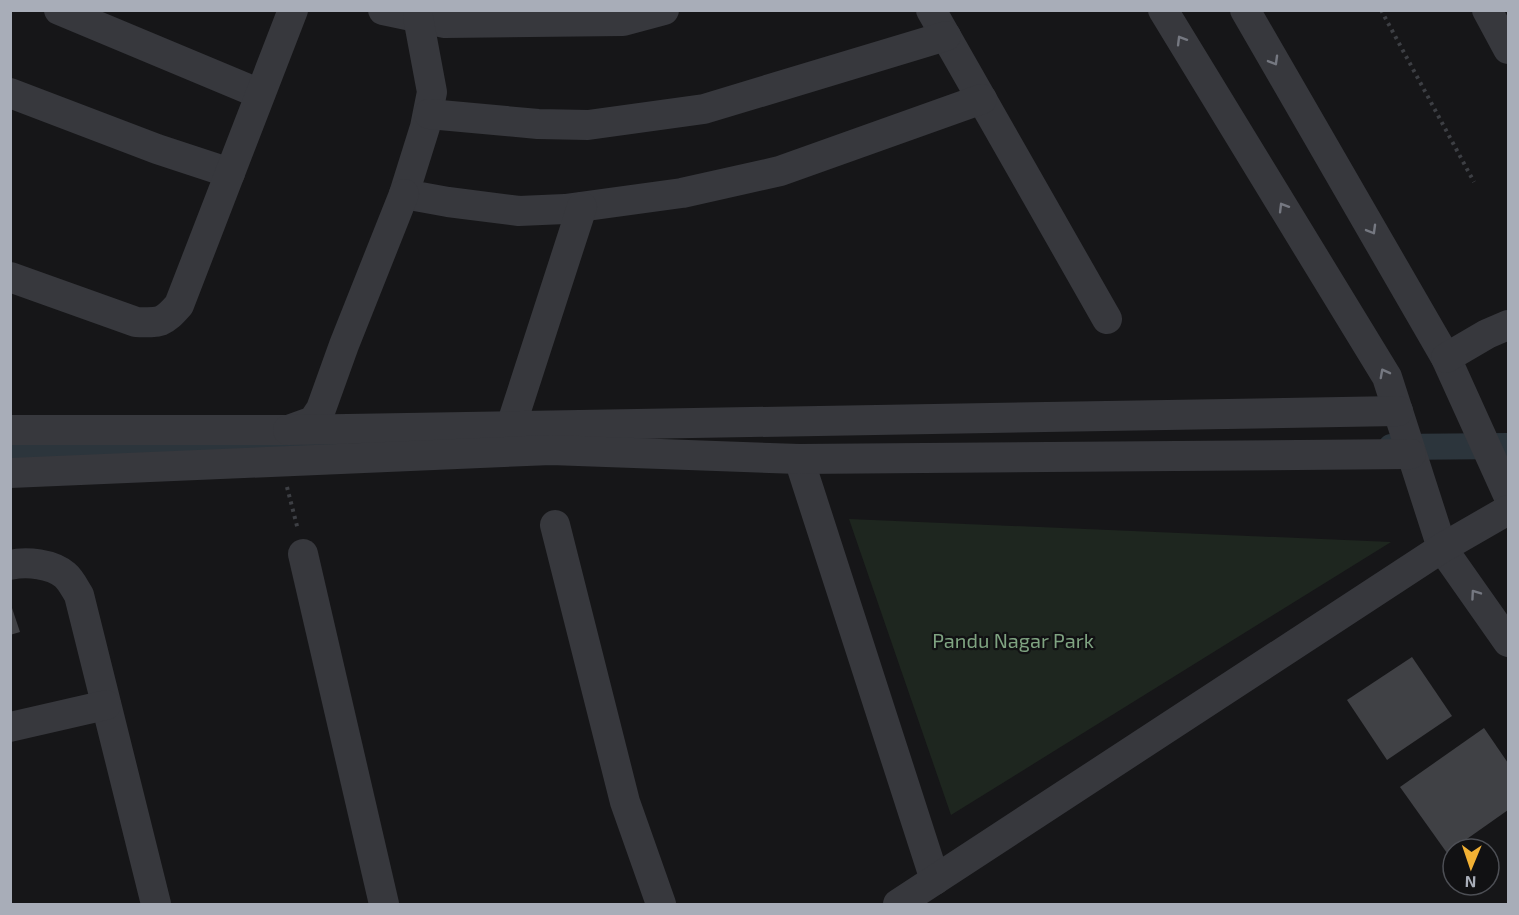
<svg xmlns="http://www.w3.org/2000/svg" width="1519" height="915" viewBox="0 0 1519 915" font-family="'Exo 2',sans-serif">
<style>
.green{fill:#1e261f}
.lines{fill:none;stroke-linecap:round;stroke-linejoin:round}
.canal{stroke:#2c353c;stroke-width:26}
.building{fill:#404145}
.path{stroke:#3d3f44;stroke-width:4;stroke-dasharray:3 4.5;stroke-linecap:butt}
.minor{stroke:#37383d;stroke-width:30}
.oneway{stroke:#757881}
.labels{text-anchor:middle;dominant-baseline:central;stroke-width:4.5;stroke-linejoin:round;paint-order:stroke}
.park-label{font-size:20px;fill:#7fa381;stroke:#111113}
</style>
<rect width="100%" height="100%" fill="#161618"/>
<!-- green -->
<path class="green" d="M 849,519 L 1391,542 L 951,815 Z"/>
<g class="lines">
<!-- canal -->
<g class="canal">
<path d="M 1391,447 L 1508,446"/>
<path d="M 10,449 L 334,445"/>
</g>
</g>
<!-- building -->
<g class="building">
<path d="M 10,602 L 20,632 L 10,635 Z"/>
<path d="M 1412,657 L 1452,716 L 1387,760 L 1347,700 Z"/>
<path d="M 1484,728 L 1508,763 L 1508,810 L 1447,853 L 1400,787 Z"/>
</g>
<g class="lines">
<!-- path -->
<g class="path">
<path d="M 1381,10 L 1474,182"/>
<path d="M 287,487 L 298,530"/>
</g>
<!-- minor -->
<g class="minor">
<path d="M 59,10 L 260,94"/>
<path d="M 383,10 L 445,23 L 623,21 L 664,10"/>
<path d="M 931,10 L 1107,319"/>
<path d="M 1163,10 L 1387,377 L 1442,548 L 1508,642"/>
<path d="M 1245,10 L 1446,358 L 1508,495"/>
<path d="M 1487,10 L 1508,49"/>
<path d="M 418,17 L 432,92 L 425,127 L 404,194 L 448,202 L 519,211 L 565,209 L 682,193 L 780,171 L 982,99"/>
<path d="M 10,93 L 157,149 L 230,173"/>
<path d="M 429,114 L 538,124 L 588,125 L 704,109 L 946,36"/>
<path d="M 10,277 L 136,322 C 161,323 163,323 179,305 L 293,10"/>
<path d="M 1446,358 L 1487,334 L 1508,325"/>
<path d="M 511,426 L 582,207"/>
<path d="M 10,430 L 288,430 L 313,421 L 321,409 L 344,345 L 404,194"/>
<path d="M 288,430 L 1398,411"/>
<path d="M 799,459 L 935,880"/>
<path d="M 10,473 L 551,450 L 799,459 L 1411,454"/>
<path d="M 555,525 L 625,802 L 661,904"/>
<path d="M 303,554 L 384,904"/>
<path d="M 10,565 C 27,561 52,564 65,575 C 71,580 75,589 79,595 L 156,904"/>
<path d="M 10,727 L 106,705"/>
<path d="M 898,904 L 1442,548 L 1508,510"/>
</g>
</g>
<!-- one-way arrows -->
<defs><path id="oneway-chevron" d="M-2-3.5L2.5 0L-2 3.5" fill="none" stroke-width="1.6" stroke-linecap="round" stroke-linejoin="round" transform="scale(1.5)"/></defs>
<g class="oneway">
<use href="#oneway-chevron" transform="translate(1181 40) rotate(-121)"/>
<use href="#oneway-chevron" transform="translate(1274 61) rotate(60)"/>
<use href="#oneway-chevron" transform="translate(1283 207) rotate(-121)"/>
<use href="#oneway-chevron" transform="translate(1372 230) rotate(60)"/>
<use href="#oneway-chevron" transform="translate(1384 373) rotate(-118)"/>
<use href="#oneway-chevron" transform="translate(1475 594) rotate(-125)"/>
</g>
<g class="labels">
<!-- park labels -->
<g class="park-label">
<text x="1013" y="640">Pandu Nagar Park</text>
</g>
</g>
<!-- border -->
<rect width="1519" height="915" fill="none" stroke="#a8adb8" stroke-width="24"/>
<!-- north arrow -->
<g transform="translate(1471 867) rotate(182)"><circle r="28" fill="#111113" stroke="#4d4f55" stroke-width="1.5"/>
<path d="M0-4.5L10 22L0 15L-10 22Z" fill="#f2b134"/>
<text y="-9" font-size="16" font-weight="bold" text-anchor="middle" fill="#a8adb8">N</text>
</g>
</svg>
